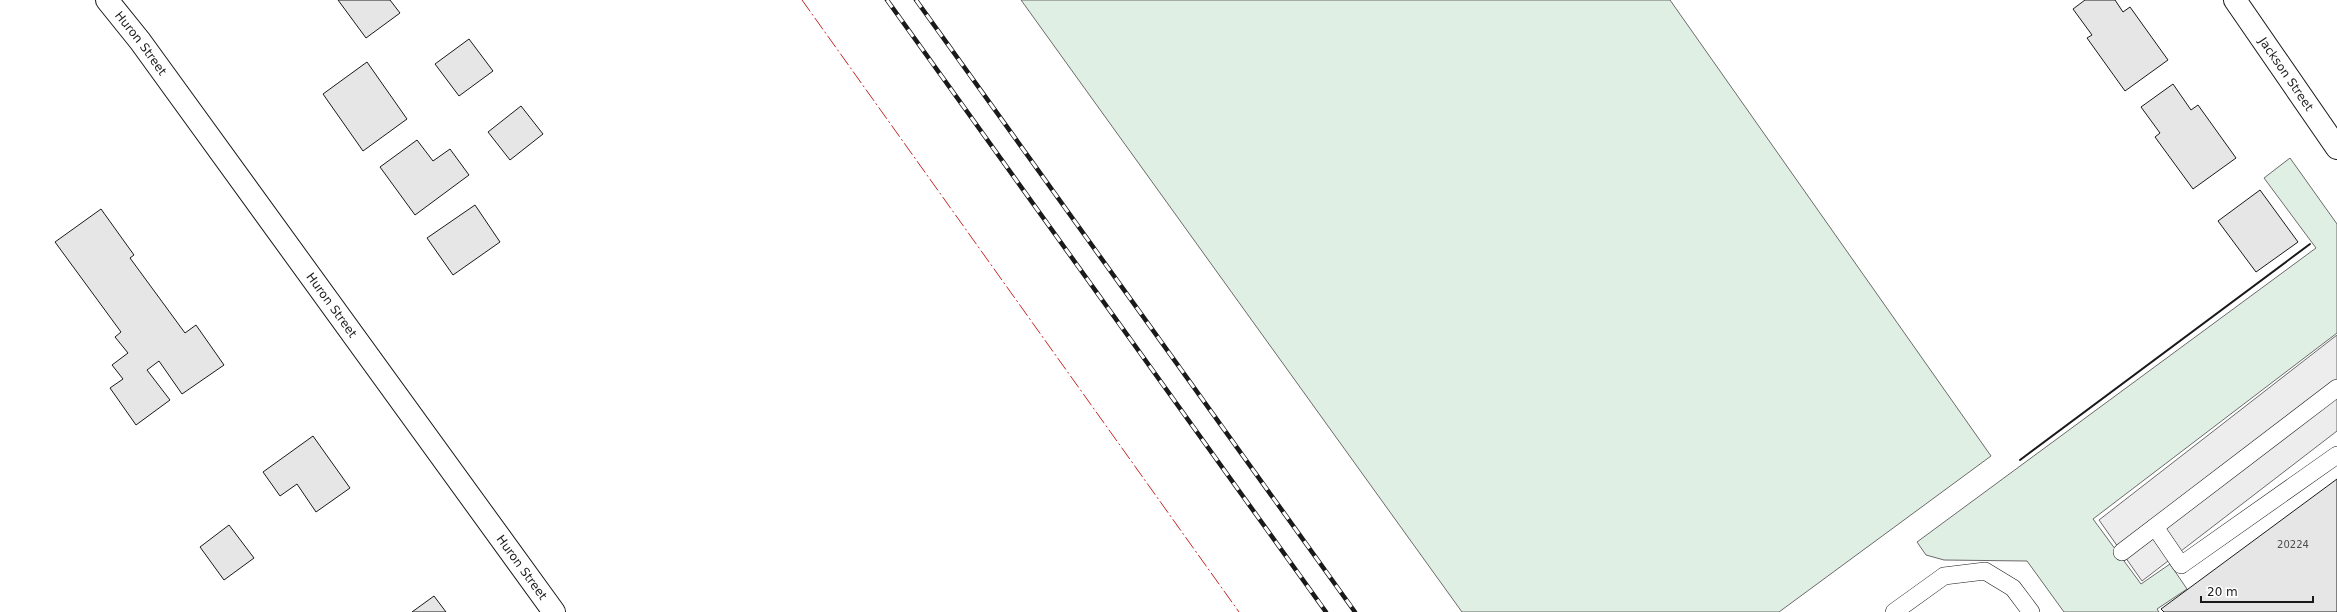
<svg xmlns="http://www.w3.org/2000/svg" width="2337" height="612" viewBox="0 0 2337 612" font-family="'DejaVu Sans',sans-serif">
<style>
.green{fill:#e0efe3;stroke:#6a6a6a}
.parking{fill:#ededed;stroke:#6a6a6a}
.building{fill:#e6e6e6;stroke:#1a1a1a}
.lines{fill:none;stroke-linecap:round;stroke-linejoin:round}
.service-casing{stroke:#1a1a1a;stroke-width:18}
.minor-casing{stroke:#1a1a1a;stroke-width:24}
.service{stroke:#fff;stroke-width:17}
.minor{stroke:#fff;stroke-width:22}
.rail-casing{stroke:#1a1a1a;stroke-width:4.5}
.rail{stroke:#fff;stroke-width:3;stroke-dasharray:9;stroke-linecap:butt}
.wall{stroke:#1a1a1a;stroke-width:2}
.power{stroke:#c62828;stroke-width:1;stroke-dasharray:14 3 2 3;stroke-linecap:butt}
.labels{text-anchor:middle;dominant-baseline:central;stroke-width:3;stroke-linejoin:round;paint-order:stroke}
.number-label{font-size:10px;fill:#4d4d4d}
.street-label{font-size:12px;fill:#1a1a1a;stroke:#fff}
</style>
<rect width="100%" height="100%" fill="#fff"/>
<!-- green -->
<g class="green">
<path d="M 1021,0 L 1670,0 L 1991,456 L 1779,612 L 1462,612 Z"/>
<path d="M 2290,158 L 2337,224 L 2337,333 L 2093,519 L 2141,584 L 2170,564 L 2187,589 L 2157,609 L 2159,612 L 2064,612 L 2027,561 L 1944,560 L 1926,555 L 1917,542 L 2316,248 L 2264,178 Z"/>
</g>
<!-- parking -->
<path class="parking" d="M 2337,335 L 2337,431 L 2142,581 L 2099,520 Z"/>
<!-- building -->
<g class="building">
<path d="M 338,0 L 390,0 L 400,13 L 366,38 Z"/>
<path d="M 2085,0 L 2115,0 L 2123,12 L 2130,7 L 2168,60 L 2125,91 L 2087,38 L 2092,35 L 2073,9 Z"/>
<path d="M 469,39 L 493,71 L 459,96 L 435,64 Z"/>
<path d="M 367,62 L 407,119 L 363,151 L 323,94 Z"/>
<path d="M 2173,84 L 2191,110 L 2198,105 L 2236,158 L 2193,189 L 2155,137 L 2160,133 L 2141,107 Z"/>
<path d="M 521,106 L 543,134 L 510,160 L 488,132 Z"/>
<path d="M 417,140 L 433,161 L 450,149 L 469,175 L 415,215 L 380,167 Z"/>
<path d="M 2260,190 L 2298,242 L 2256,272 L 2218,221 Z"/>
<path d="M 475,205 L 500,242 L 453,275 L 427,238 Z"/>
<path d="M 101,209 L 134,255 L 130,258 L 185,333 L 196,325 L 224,365 L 182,394 L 159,361 L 147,370 L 170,400 L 136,425 L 110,388 L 123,379 L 112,365 L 128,353 L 115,337 L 121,332 L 55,242 Z"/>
<path d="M 313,436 L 350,488 L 316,512 L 297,484 L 280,496 L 263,472 Z"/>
<path d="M 2337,479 L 2337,612 L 2164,612 L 2161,609 Z"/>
<path d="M 229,525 L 254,558 L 224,580 L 200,547 Z"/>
<path d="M 434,596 L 446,612 L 412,612 Z"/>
</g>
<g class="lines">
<defs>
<g id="service">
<path d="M 2155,527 L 2181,565 L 2337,455"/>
<path d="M 2122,552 L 2337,388"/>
<path d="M 1894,612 L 1944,576 L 1985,571 L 2013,588 L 2031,612"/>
</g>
<g id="minor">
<path id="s1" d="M 107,0 L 140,41 L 554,612"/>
<path id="s2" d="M 2235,0 L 2337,148"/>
</g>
</defs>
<!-- service casing -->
<use href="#service" class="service-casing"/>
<!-- minor casing -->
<use href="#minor" class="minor-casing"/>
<!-- service -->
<use href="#service" class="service"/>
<!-- minor -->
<use href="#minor" class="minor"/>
<defs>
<g id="rail">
<path d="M 887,0 L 1326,612"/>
<path d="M 916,0 L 1355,612"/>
</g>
</defs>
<!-- rail casing -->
<use href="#rail" class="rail-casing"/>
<!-- rail -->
<use href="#rail" class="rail"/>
<!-- wall -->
<path class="wall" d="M 2020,460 L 2310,244"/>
<!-- power -->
<path class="power" d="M 802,0 L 1239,612"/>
</g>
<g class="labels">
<!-- number labels -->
<g class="number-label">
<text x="2293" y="544">20224</text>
</g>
<!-- street labels -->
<g class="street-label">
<text stroke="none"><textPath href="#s1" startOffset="55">Huron Street</textPath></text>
<text stroke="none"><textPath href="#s2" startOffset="90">Jackson Street</textPath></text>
<text stroke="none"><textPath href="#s1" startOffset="379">Huron Street</textPath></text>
<text stroke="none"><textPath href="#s1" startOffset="703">Huron Street</textPath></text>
</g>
</g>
<!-- scale -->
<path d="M2201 596v6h112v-6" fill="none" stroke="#1a1a1a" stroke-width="2"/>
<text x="2207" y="596" font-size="12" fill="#1a1a1a" stroke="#ffffff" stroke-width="3" paint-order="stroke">20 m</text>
</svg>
